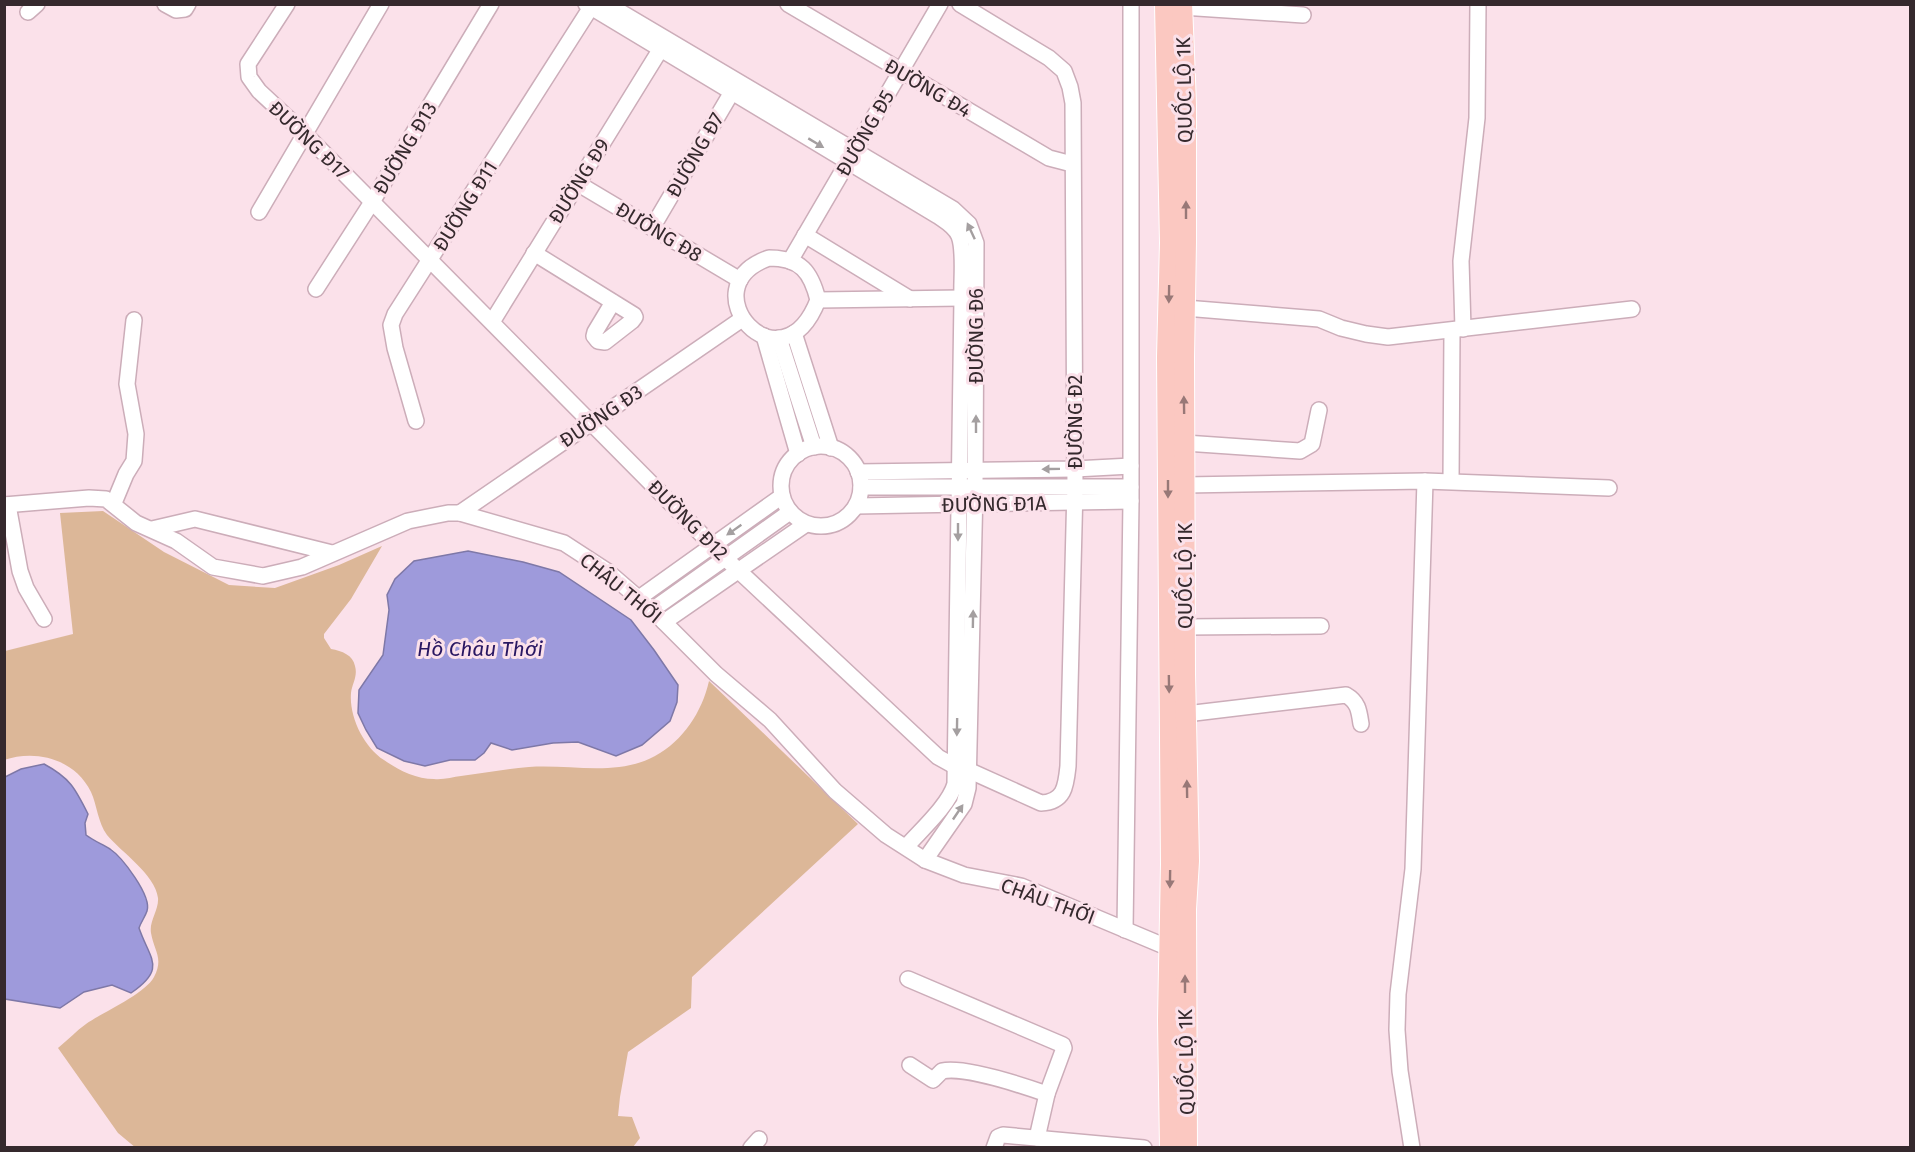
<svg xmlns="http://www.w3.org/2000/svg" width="1915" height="1152" viewBox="0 0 1915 1152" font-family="'Fira Sans',sans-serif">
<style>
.green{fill:#dcb798}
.water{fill:#9e9adb;stroke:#7e78a7;stroke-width:1.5}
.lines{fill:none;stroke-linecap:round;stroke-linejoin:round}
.minor-casing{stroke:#ccadb9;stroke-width:18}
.major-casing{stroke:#fff;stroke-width:22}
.minor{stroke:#fff;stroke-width:15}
.major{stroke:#fbc8c1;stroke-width:20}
.oneway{fill:#a49fa0}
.oneway2{fill:#987877}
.labels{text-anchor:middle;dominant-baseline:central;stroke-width:6;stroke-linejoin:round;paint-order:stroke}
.street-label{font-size:20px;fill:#35292d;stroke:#fbe1ea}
.water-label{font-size:21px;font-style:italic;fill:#291762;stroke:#fbe1ea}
</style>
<rect width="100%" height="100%" fill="#fbe1ea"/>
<!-- green -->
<path class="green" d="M 103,511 L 164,552 L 229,585 L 275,588 L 339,565 L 382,546 L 351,599 L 324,634 L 324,638 L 331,649 C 342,651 353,655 355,666 C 358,676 352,684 351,693 C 349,717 364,747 384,760 C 398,770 416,779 434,779 C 443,780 453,777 461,776 C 484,773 506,769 529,767 C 571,764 616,777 655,756 C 683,741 702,712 709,681 L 858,824 L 692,977 L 691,1008 L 628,1052 L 620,1097 L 618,1116 L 632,1117 L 640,1138 L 633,1147 L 136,1148 L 118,1133 L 58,1048 C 68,1040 76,1031 86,1024 C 103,1012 145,994 154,977 C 164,958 154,951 151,933 C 149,921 159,910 158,898 C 155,874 121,852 107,835 C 98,823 97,805 91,792 C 75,759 36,749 4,760 L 5,651 L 73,634 L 60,513 Z"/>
<!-- water -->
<g class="water">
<path d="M 468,551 L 523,562 L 559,572 L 631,620 L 654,650 L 678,685 L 677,702 L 670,721 L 642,745 L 616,756 L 578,742 L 553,743 L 512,750 L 491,743 L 484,753 L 475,760 L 450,760 L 425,766 L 404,761 L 377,748 L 366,730 L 358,713 L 359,690 L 383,655 L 389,610 L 387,595 L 395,579 L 414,561 Z"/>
<path d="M 44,764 C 70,778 75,788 88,814 L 85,823 L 86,835 C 94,841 102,844 110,849 C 122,857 152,896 147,911 C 145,917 141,922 139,928 C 150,960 167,968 131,993 L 112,985 L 84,992 L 60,1008 L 5,999 L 5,777 L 21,769 Z"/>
</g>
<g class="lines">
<defs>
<g id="minor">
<path d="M 165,4 L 176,10 L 185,9 L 188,4"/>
<path d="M 287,4 L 248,64 L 249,77 L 259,91 L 305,134 L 725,558 L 938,757 L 956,767 L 968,770 L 1041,803 C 1065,802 1066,785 1068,766 L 1075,487 L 1073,103 L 1070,87 L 1064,71 L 1049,58 L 960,4"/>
<path d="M 586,4 L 938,216 C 945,221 955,226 959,236 C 965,251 961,281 962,298 L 955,784 C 949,805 921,830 906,847"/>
<path d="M 607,4 L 953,209 L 969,224 L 976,243 L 975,489 L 968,788 L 964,804 L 925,860"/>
<path d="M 788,4 L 1049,158 L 1072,164"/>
<path d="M 1182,7 L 1303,15"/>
<path d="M 28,12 L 37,4"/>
<path d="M 577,183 L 740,280"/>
<path d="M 259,212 L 381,4"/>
<path d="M 652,228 L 736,85"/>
<path d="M 805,235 L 910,299"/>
<path d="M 534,253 L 634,315 L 635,317 L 632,321 L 605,342 L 598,341 L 594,336 L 595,332 L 613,302"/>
<path d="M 769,258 C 801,258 811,272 818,300 C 781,395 686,287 769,258 Z"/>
<path d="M 790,261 L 940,4"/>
<path d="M 316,289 L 372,202 L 491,4"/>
<path d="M 818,300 L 962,298"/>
<path d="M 1185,308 L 1319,319 L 1341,328 L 1366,334 L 1388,337 L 1632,309"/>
<path d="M 492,322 L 665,42"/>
<path d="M 1463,329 L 1461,261 L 1477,118 L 1478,4"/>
<path d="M 794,333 L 831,448"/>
<path d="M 764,336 L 798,454"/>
<path d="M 779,338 L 814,447"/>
<path d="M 416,421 L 395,348 L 391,325 L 395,314 L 593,4"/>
<path d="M 1185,443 L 1300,451 L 1312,444 L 1319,410"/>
<circle cx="821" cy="486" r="40"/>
<path d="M 858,472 L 1075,469 L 1131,466"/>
<path d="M 1451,481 L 1452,331"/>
<path d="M 1185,485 L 1425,481 L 1609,488"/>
<path d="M 861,487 L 1131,487"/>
<path d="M 114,503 L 126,474 L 134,461 L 136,434 L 127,384 L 134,320"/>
<path d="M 4,505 L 89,498 L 106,499 L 136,523 L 176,541 L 213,567 L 263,576 L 302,567 L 408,521 L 448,513 L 460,513 L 564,543 L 607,571 L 652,610 L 716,674 L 770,720 L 835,791 L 886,835 L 925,860 L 964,875 L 1021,886 L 1169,948 L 1179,949"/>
<path d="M 8,505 L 20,571 L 26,588 L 44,619"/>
<path d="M 856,506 L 1131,501"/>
<path d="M 460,513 L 742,319"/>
<path d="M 152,529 L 195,519 L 332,553"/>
<path d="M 639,598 L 782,496"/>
<path d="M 652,610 L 790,512"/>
<path d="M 664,622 L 806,524"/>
<path d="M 1185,627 L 1321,626"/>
<path d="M 1186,714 L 1346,695 C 1358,702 1359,710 1361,724"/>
<path d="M 1125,930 L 1131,501 L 1131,4"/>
<path d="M 908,979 L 1063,1045 L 1064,1048 L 1047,1094"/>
<path d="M 910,1065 L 933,1080 L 942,1071 C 964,1066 1024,1086 1047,1094 L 1037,1138"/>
<path d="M 751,1148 L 759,1139"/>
<path d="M 994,1148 L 998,1137 L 1003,1135 L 1144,1148"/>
<path d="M 1412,1148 L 1400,1071 L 1397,1030 L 1398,994 L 1413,869 L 1425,481"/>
</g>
<g id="major">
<path d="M 1165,4 L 1170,243 L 1167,357 L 1171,864 L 1168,1020 L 1170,1148"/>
<path d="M 1182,4 L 1186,105 L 1186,242 L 1184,357 L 1185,674 L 1189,861 L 1186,909 L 1187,1148"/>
</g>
</defs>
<!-- minor casing -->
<use href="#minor" class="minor-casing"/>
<!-- major casing -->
<use href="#major" class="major-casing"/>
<!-- minor -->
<use href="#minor" class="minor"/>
<!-- major -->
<use href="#major" class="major"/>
</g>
<!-- one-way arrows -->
<defs><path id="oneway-solid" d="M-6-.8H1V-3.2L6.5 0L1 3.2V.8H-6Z" transform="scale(1.5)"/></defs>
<g class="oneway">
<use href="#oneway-solid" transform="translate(816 143) rotate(31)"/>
<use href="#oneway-solid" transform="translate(971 231) rotate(-115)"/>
<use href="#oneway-solid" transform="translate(976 424) rotate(-90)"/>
<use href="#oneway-solid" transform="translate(1051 469) rotate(179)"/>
<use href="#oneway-solid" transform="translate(734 530) rotate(145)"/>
<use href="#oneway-solid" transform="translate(958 532) rotate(90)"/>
<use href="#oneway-solid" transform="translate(973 619) rotate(-89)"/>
<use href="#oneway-solid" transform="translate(957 727) rotate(91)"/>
<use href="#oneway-solid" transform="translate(958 812) rotate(-56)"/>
</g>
<g class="oneway2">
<use href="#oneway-solid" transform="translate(1186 210) rotate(-90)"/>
<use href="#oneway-solid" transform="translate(1169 294) rotate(91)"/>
<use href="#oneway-solid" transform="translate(1184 405) rotate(-91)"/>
<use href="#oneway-solid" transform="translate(1168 489) rotate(90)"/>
<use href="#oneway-solid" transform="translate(1169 684) rotate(89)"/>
<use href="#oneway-solid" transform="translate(1187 789) rotate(-91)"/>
<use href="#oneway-solid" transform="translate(1170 879) rotate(91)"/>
<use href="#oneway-solid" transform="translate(1185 984) rotate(-90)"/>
</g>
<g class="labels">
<!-- street labels -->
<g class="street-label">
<text transform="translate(928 88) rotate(30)">ĐƯỜNG Đ4</text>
<text transform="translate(1184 90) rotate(-91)">QUỐC LỘ 1K</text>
<text transform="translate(865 133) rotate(-60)">ĐƯỜNG Đ5</text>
<text transform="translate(309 140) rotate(44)">ĐƯỜNG Đ17</text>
<text transform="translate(405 148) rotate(-59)">ĐƯỜNG Đ13</text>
<text transform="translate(695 155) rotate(-60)">ĐƯỜNG Đ7</text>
<text transform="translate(579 181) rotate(-58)">ĐƯỜNG Đ9</text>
<text transform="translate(465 206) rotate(-58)">ĐƯỜNG Đ11</text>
<text transform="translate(659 232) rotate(31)">ĐƯỜNG Đ8</text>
<text transform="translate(976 336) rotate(-90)">ĐƯỜNG Đ6</text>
<text transform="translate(601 416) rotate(-34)">ĐƯỜNG Đ3</text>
<text transform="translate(1075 422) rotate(-90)">ĐƯỜNG Đ2</text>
<text transform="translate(994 504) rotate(-1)">ĐƯỜNG Đ1A</text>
<text transform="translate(688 520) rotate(45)">ĐƯỜNG Đ12</text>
<text transform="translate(1185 576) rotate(-90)">QUỐC LỘ 1K</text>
<text transform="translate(621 588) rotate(39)">CHÂU THỚI</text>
<text transform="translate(1048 901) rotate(20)">CHÂU THỚI</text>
<text transform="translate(1186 1062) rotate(-91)">QUỐC LỘ 1K</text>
</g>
<!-- water labels -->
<g class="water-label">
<text x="480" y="649">Hồ Châu Thới</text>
</g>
</g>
<!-- border -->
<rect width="1915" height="1152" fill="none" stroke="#35292d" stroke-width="12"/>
</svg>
